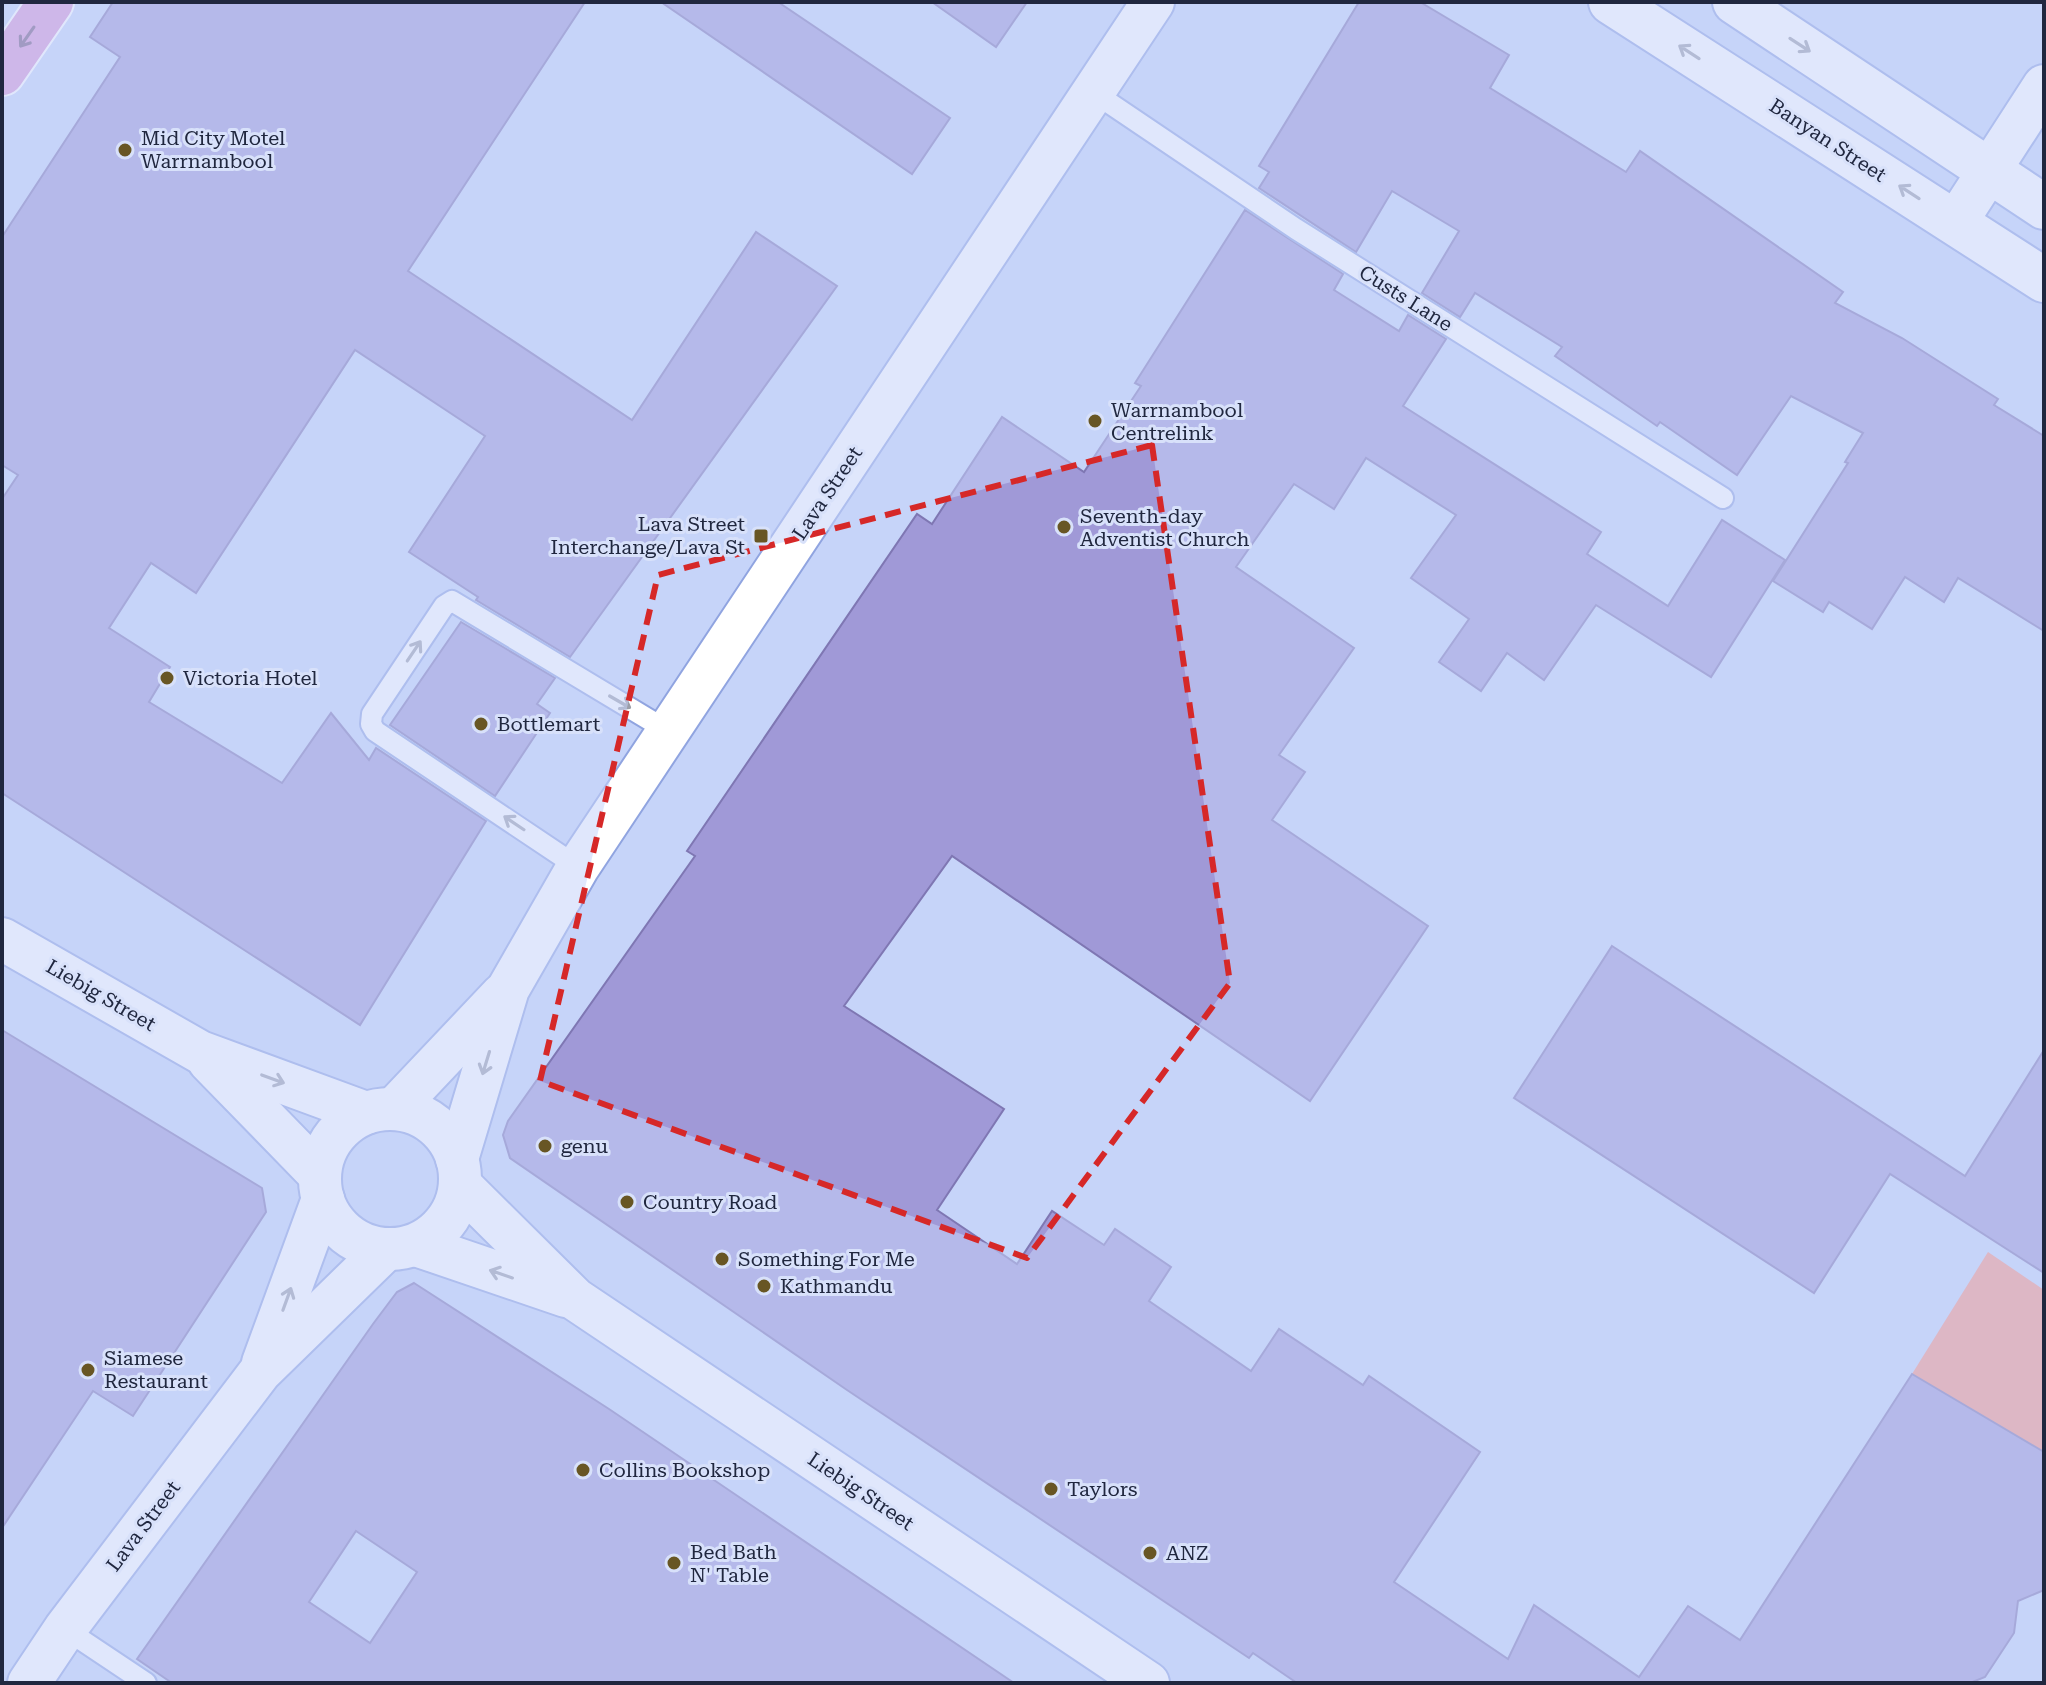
<svg xmlns="http://www.w3.org/2000/svg" width="2046" height="1685" viewBox="0 0 2046 1685" font-family="'Roboto Serif',serif">
<style>
.green{fill:#f89485}
.building{fill:#a099d7;stroke:#7f77b3;stroke-width:2;fill-rule:evenodd}
.lines{fill:none;stroke-linecap:round;stroke-linejoin:round}
.service-casing{stroke:#90a4e0;stroke-width:24}
.minor-casing{stroke:#90a4e0;stroke-width:46}
.tertiary-casing{stroke:#90a4e0;stroke-width:48}
.trunk-casing{stroke:#fff;stroke-width:48}
.service{stroke:#fff;stroke-width:20}
.minor{stroke:#fff;stroke-width:42}
.tertiary{stroke:#fff;stroke-width:44}
.trunk{stroke:#d894d4;stroke-width:44}
.oneway{stroke:#735882}
.oneway2{stroke:#9b9ea9}
.marked{fill:none;stroke:#d62828;stroke-width:6;stroke-dasharray:16 10;stroke-linejoin:round}
.poi-dot{fill:#685624;stroke:#d8e1fa;stroke-width:3}
.labels{text-anchor:middle;dominant-baseline:central;stroke-width:6;stroke-linejoin:round;paint-order:stroke}
.poi-label{font-size:20px;fill:#20273f;stroke:#d8e1fa;text-anchor:start}
.street-label{font-size:20px;fill:#20273f;stroke:#d8e1fa}
</style>
<rect width="100%" height="100%" fill="#c6d4f9"/>
<!-- green -->
<path class="green" d="M 1988,1252 L 2044,1290 L 2044,1452 L 1912,1374 Z"/>
<!-- building -->
<g class="building">
<path d="M 113,2 L 585,2 L 408,271 L 632,420 L 756,232 L 837,286 L 570,657 L 476,600 L 478,597 L 409,552 L 485,436 L 355,350 L 196,593 L 151,563 L 109,628 L 170,667 L 149,702 L 282,783 L 331,713 L 369,760 L 376,748 L 486,821 L 360,1025 L 2,793 L 2,499 L 18,475 L 2,465 L 2,237 L 120,57 L 90,37 Z"/>
<path d="M 661,2 L 778,2 L 950,118 L 912,174 Z"/>
<path d="M 932,2 L 1027,2 L 996,47 Z"/>
<path d="M 1359,2 L 1420,2 L 1509,55 L 1490,88 L 1626,172 L 1640,151 L 1843,292 L 1835,303 L 1902,338 L 1998,399 L 1994,405 L 2044,436 L 2044,631 L 1958,578 L 1944,602 L 1905,577 L 1872,629 L 1829,602 L 1823,612 L 1773,581 L 1848,463 L 1845,462 L 1863,433 L 1791,396 L 1737,475 L 1660,422 L 1657,426 L 1555,356 L 1562,347 L 1475,293 L 1460,317 L 1422,293 L 1459,231 L 1392,191 L 1356,252 L 1259,188 L 1269,172 L 1259,166 Z"/>
<path d="M 1245,210 L 1343,274 L 1334,290 L 1399,331 L 1408,315 L 1446,339 L 1403,406 L 1601,532 L 1587,554 L 1668,606 L 1722,520 L 1785,560 L 1711,677 L 1596,605 L 1544,680 L 1507,653 L 1481,691 L 1439,662 L 1469,619 L 1411,578 L 1456,515 L 1366,458 L 1334,509 L 1294,484 L 1236,567 L 1354,648 L 1279,755 L 1305,772 L 1272,820 L 1428,926 L 1310,1101 L 952,856 L 844,1006 L 1004,1109 L 937,1210 L 1017,1264 L 1052,1211 L 1104,1245 L 1115,1229 L 1171,1267 L 1149,1301 L 1251,1371 L 1279,1329 L 1363,1385 L 1369,1376 L 1480,1452 L 1394,1582 L 1508,1659 L 1534,1605 L 1639,1677 L 1688,1606 L 1740,1640 L 1912,1374 L 2044,1452 L 2044,1590 L 2018,1601 L 2014,1633 L 1985,1677 L 1970,1683 L 1297,1683 L 1253,1653 L 1249,1658 L 847,1390 L 510,1158 L 503,1135 L 508,1121 L 695,856 L 687,851 L 917,514 L 932,524 L 1002,417 L 1084,472 L 1141,386 L 1135,383 Z"/>
<path d="M 461,622 L 555,678 L 537,704 L 550,713 L 495,796 L 390,725 Z"/>
<path d="M 1612,946 L 1965,1176 L 2044,1050 L 2044,1273 L 1890,1174 L 1814,1293 L 1514,1098 Z"/>
<path d="M 2,1030 L 262,1188 L 266,1212 L 133,1416 L 93,1391 L 2,1528 Z"/>
<path d="M 414,1283 L 609,1409 L 1014,1683 L 172,1683 L 137,1659 L 373,1324 L 397,1292 ZM 356,1531 L 417,1572 L 370,1643 L 309,1602 Z"/>
</g>
<g class="lines">
<defs>
<g id="service">
<path d="M 1093,92 L 1296,229 L 1723,498"/>
<path d="M 578,867 L 375,731 L 371,724 L 372,714 L 444,606 L 452,601 L 668,731"/>
<path d="M 65,1629 L 146,1683"/>
</g>
<g id="minor">
<path d="M 1956,222 L 2044,86"/>
<path d="M 2,939 L 200,1052 L 366,1113"/>
<path d="M 209,1061 L 320,1175"/>
<path d="M 395,1108 L 502,995"/>
<circle cx="390" cy="1179" r="70"/>
<path d="M 457,1159 L 508,989 L 578,867 L 1153,2"/>
<path d="M 460,1185 L 575,1299 L 1148,1683"/>
<path d="M 416,1245 L 566,1296"/>
<path d="M 263,1363 L 323,1199"/>
<path d="M 29,1683 L 65,1629 L 260,1372 L 385,1250"/>
</g>
<g id="tertiary">
<path d="M 1611,2 L 2044,280"/>
<path d="M 1735,2 L 2044,207"/>
</g>
<path id="trunk" d="M 2,73 L 51,2"/>
</defs>
<!-- service casing -->
<use href="#service" class="service-casing"/>
<!-- minor casing -->
<use href="#minor" class="minor-casing"/>
<!-- tertiary casing -->
<use href="#tertiary" class="tertiary-casing"/>
<!-- trunk casing -->
<use href="#trunk" class="trunk-casing"/>
<!-- service -->
<use href="#service" class="service"/>
<!-- minor -->
<use href="#minor" class="minor"/>
<!-- tertiary -->
<use href="#tertiary" class="tertiary"/>
<!-- trunk -->
<use href="#trunk" class="trunk"/>
</g>
<!-- one-way arrows -->
<defs><path id="oneway-shaft" d="M-6 0H5M1.5-3L5.5 0L1.5 3" fill="none" stroke-width="1.6" stroke-linecap="round" stroke-linejoin="round" transform="scale(2)"/></defs>
<use class="oneway" href="#oneway-shaft" transform="translate(27 37) rotate(125)"/>
<g class="oneway2">
<use href="#oneway-shaft" transform="translate(1800 45) rotate(33)"/>
<use href="#oneway-shaft" transform="translate(1689 52) rotate(-147)"/>
<use href="#oneway-shaft" transform="translate(1909 192) rotate(-147)"/>
<use href="#oneway-shaft" transform="translate(414 651) rotate(-56)"/>
<use href="#oneway-shaft" transform="translate(620 702) rotate(30)"/>
<use href="#oneway-shaft" transform="translate(514 823) rotate(-146)"/>
<use href="#oneway-shaft" transform="translate(486 1063) rotate(107)"/>
<use href="#oneway-shaft" transform="translate(273 1079) rotate(20)"/>
<use href="#oneway-shaft" transform="translate(501 1274) rotate(-161)"/>
<use href="#oneway-shaft" transform="translate(287 1299) rotate(-70)"/>
</g>
<!-- marked area -->
<path d="M0 0H2046V1685H0ZM 1152,445 L 1230,983 L 1027,1258 L 540,1081 L 658,575 Z" fill="#c6d4f9" fill-opacity=".55" fill-rule="evenodd"/>
<path class="marked" d="M 1152,445 L 1230,983 L 1027,1258 L 540,1081 L 658,575 Z"/>
<!-- markers -->
<g class="poi-dot">
<circle cx="125" cy="150" r="8"/>
<circle cx="1095" cy="421" r="8"/>
<circle cx="1064" cy="527" r="8"/>
<rect x="753" y="528" width="16" height="16" rx="4"/>
<circle cx="167" cy="678" r="8"/>
<circle cx="481" cy="724" r="8"/>
<circle cx="545" cy="1146" r="8"/>
<circle cx="627" cy="1202" r="8"/>
<circle cx="722" cy="1259" r="8"/>
<circle cx="764" cy="1286" r="8"/>
<circle cx="88" cy="1370" r="8"/>
<circle cx="583" cy="1470" r="8"/>
<circle cx="1051" cy="1489" r="8"/>
<circle cx="1150" cy="1553" r="8"/>
<circle cx="674" cy="1563" r="8"/>
</g>
<g class="labels">
<!-- poi labels -->
<g class="poi-label">
<text x="141" y="138">Mid City Motel<tspan x="141" dy="23">Warrnambool</tspan></text>
<text x="1111" y="410">Warrnambool<tspan x="1111" dy="23">Centrelink</tspan></text>
<text x="1080" y="516">Seventh-day<tspan x="1080" dy="23">Adventist Church</tspan></text>
<text x="745" y="524" text-anchor="end">Lava Street<tspan x="745" dy="23">Interchange/Lava St</tspan></text>
<text x="183" y="678">Victoria Hotel</text>
<text x="497" y="724">Bottlemart</text>
<text x="561" y="1146">genu</text>
<text x="643" y="1202">Country Road</text>
<text x="738" y="1259">Something For Me</text>
<text x="780" y="1286">Kathmandu</text>
<text x="104" y="1358">Siamese<tspan x="104" dy="23">Restaurant</tspan></text>
<text x="599" y="1470">Collins Bookshop</text>
<text x="1067" y="1489">Taylors</text>
<text x="690" y="1552">Bed Bath<tspan x="690" dy="23">N' Table</tspan></text>
<text x="1166" y="1553">ANZ</text>
</g>
<!-- street labels -->
<g class="street-label">
<text transform="translate(1828 140) rotate(33)">Banyan Street</text>
<text transform="translate(1406 298) rotate(32)">Custs Lane</text>
<text transform="translate(827 493) rotate(-56)">Lava Street</text>
<text transform="translate(101 995) rotate(30)">Liebig Street</text>
<text transform="translate(861 1491) rotate(34)">Liebig Street</text>
<text transform="translate(143 1526) rotate(-53)">Lava Street</text>
</g>
</g>
<!-- border -->
<rect width="2046" height="1685" fill="none" stroke="#20273f" stroke-width="8"/>
</svg>
